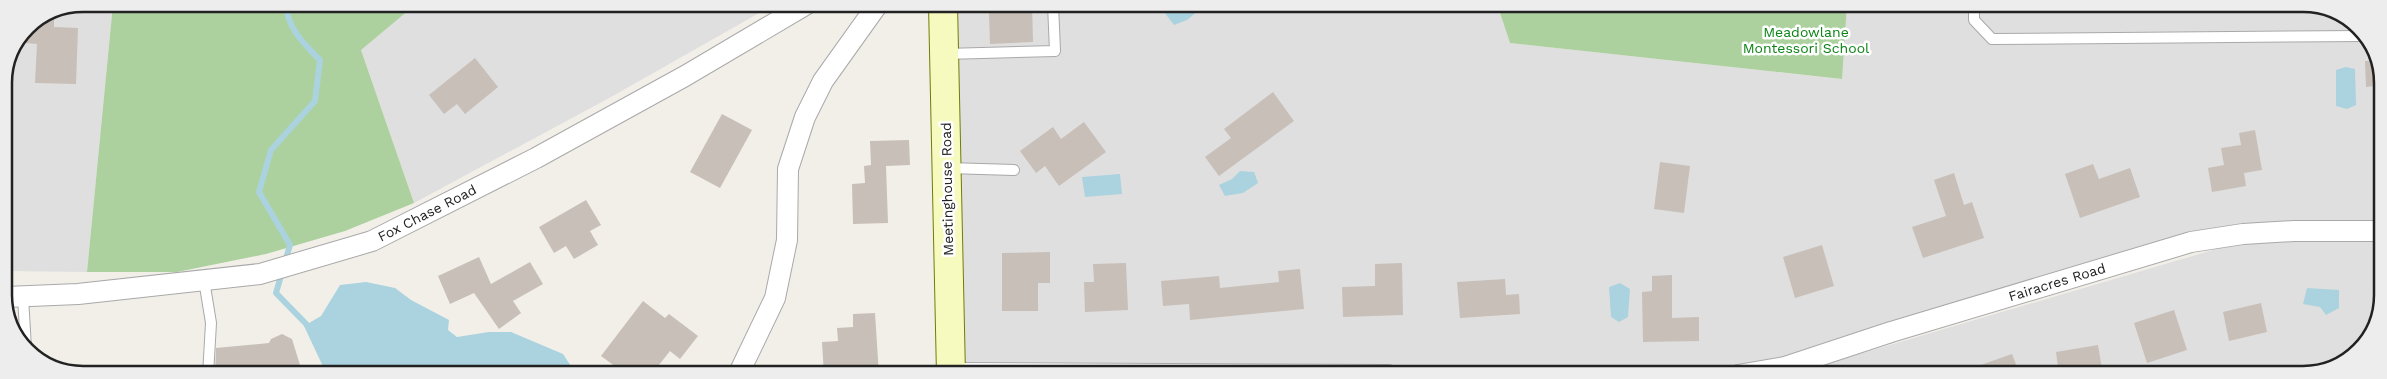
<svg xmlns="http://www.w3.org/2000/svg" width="2387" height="379" viewBox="0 0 2387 379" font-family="'Work Sans',sans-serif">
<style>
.residential{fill:#e0dfdf}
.forest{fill:#add19e}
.water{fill:#aad3df}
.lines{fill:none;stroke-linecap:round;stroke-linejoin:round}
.stream{stroke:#aad3df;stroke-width:6}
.building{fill:#c7bfb8}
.lane-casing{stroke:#a9a9a9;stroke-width:12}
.street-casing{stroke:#a9a9a9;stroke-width:22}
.secondary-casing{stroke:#707d05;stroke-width:30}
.lane{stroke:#fff;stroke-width:10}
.street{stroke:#fff;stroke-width:20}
.secondary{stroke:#f7fabf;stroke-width:28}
.labels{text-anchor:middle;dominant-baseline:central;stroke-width:5;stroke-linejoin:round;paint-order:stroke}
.park-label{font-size:14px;fill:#0c8416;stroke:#fff}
.street-label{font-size:14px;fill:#222;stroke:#fff}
.rim{fill:none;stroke:#222;stroke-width:2.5}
</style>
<rect width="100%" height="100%" fill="#f2efe9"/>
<!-- residential -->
<g class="residential">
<path d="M 83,4 L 113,4 L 87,272 L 6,271 L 4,83 L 27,27 Z"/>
<path d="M 359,4 L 775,4 L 611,97 L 414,203 L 361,50 Z"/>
<path d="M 943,4 L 1497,4 L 1510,43 L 1841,79 L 1847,4 L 2314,4 L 2356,24 L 2382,68 L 2382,231 L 2243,234 L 1738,375 L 951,373 Z"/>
<path d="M 2271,241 L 2382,242 L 2383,306 L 2356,355 L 2304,375 L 1788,375 L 2223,247 Z"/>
</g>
<!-- forest -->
<g class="forest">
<path d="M 113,4 L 416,4 L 361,50 L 414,203 L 345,231 L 266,254 L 177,272 L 87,272 Z"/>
<path d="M 1497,4 L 1847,4 L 1842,79 L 1510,43 Z"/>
</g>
<!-- water -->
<g class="water">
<path d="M 1164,4 L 1200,4 L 1200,9 L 1187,20 L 1174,25 L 1164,12 Z"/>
<path d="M 2346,67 L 2355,69 L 2356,105 L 2347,109 L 2336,106 L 2336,70 Z"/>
<path d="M 1240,171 L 1254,172 L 1258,183 L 1243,193 L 1225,196 L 1219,185 L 1232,179 Z"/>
<path d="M 1120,174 L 1122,194 L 1085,197 L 1082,177 Z"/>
<path d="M 366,282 L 395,288 L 411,300 L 449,320 L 448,330 L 457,337 L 489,332 L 511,332 L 563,354 L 577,375 L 327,375 L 304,326 L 321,316 L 340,285 Z"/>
<path d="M 1620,283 L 1630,289 L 1628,317 L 1619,322 L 1611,317 L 1609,287 Z"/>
<path d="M 2307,288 L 2339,290 L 2339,308 L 2326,315 L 2320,307 L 2303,304 Z"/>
</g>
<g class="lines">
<!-- stream -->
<path class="stream" d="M 286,4 C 287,28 304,44 320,60 L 315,101 L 271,150 L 259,192 L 290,245 L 276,293 L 312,330"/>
</g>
<!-- building -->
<g class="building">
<path d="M 1015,4 L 1032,4 L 1033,42 L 990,44 L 989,13 L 1015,12 Z"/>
<path d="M 54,16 L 54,27 L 78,28 L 76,84 L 35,83 L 37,44 L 26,43 L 26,29 Z"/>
<path d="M 475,58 L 498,87 L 465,114 L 457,104 L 444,114 L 429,95 Z"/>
<path d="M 2365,61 L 2378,61 L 2382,68 L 2382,85 L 2366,87 Z"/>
<path d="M 1273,92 L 1294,121 L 1219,176 L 1205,157 L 1231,138 L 1224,129 Z"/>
<path d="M 722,114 L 752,130 L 720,188 L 690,172 Z"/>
<path d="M 1084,122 L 1106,152 L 1059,186 L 1045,166 L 1036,173 L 1020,151 L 1053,127 L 1061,139 Z"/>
<path d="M 2255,130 L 2262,170 L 2244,173 L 2246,186 L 2212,192 L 2208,168 L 2224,165 L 2221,148 L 2241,145 L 2239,133 Z"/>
<path d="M 909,140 L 910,165 L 886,166 L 888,223 L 853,224 L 852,184 L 865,183 L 864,166 L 871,165 L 870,141 Z"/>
<path d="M 1660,162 L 1690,166 L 1684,213 L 1654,209 Z"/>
<path d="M 2093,164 L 2099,179 L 2130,168 L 2140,197 L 2080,218 L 2065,174 Z"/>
<path d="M 1954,173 L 1964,205 L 1972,202 L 1984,238 L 1923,258 L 1912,227 L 1946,216 L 1934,180 Z"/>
<path d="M 586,200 L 601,225 L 590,231 L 598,245 L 574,259 L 566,246 L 554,253 L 539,227 Z"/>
<path d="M 1822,245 L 1834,286 L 1795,298 L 1783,257 Z"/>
<path d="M 1050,252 L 1050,283 L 1038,283 L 1038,311 L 1002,311 L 1002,253 Z"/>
<path d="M 479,257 L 491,284 L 530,262 L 543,284 L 513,301 L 521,313 L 499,329 L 474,293 L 450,304 L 438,276 Z"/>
<path d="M 1126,263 L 1128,310 L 1085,312 L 1084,282 L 1094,282 L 1093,264 Z"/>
<path d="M 1402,263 L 1403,315 L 1343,317 L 1342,287 L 1375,286 L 1375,264 Z"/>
<path d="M 1300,269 L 1304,309 L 1190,320 L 1189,304 L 1163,306 L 1161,281 L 1219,276 L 1220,288 L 1279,282 L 1278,271 Z"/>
<path d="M 1672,275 L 1672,318 L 1699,317 L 1699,341 L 1643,342 L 1642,292 L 1652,291 L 1652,276 Z"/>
<path d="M 1505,279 L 1506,295 L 1519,294 L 1520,314 L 1460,318 L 1457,282 Z"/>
<path d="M 643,301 L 665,318 L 669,314 L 698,336 L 680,359 L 670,351 L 651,375 L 627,375 L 601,356 Z"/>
<path d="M 2261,303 L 2267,332 L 2229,341 L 2223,312 Z"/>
<path d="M 2174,310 L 2187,350 L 2147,363 L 2134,323 Z"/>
<path d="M 875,313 L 879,375 L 824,375 L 822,342 L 838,341 L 837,328 L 853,327 L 853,314 Z"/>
<path d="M 282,334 L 292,339 L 303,375 L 215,375 L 216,348 L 269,343 L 271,339 Z"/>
<path d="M 2098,345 L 2103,375 L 2059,375 L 2056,352 Z"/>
<path d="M 2012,354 L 2020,375 L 1958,375 L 1958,373 Z"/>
</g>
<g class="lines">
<defs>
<g id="lane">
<path d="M 1974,4 L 1974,20 L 1992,39 L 2363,36"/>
<path d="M 945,54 L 1055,51 L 1053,4"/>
<path d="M 948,168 L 1014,170"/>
<path d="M 204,280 L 211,323 L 208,375"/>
<path d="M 23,297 L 26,348"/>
</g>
<g id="street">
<path d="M 6,297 L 78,294 L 260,274 L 372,241 L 536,158 L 685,76 L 807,4"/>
<path d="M 951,373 L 1388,375"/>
<path d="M 738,375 L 775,298 L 787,240 L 788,169 L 805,117 L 823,81 L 878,4"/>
<path d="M 1738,375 L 1785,367 L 1891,332 L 2191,242 L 2243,234 L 2294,231 L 2382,231"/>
</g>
<path id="secondary" d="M 943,4 L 951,375"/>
</defs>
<!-- lane casing -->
<use href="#lane" class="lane-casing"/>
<!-- street casing -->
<use href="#street" class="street-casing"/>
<!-- secondary casing -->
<use href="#secondary" class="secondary-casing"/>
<!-- lane -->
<use href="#lane" class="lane"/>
<!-- street -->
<use href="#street" class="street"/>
<!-- secondary -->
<use href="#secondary" class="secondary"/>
</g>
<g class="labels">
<!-- park labels -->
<g class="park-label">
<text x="1806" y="32">Meadowlane<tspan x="1806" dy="16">Montessori School</tspan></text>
</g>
<!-- street labels -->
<g class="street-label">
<text transform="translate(947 189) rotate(-91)">Meetinghouse Road</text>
<text transform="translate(427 213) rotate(-27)">Fox Chase Road</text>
<text transform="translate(2057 282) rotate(-17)">Fairacres Road</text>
</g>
</g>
<!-- crop -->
<path d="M0 0H2387V379H0ZM83 12H2303A71 71 0 0 1 2374 83V295A71 71 0 0 1 2303 366H83A71 71 0 0 1 12 295V83A71 71 0 0 1 83 12Z" fill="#ededed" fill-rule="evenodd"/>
<path class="rim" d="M83 12H2303A71 71 0 0 1 2374 83V295A71 71 0 0 1 2303 366H83A71 71 0 0 1 12 295V83A71 71 0 0 1 83 12Z"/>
</svg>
